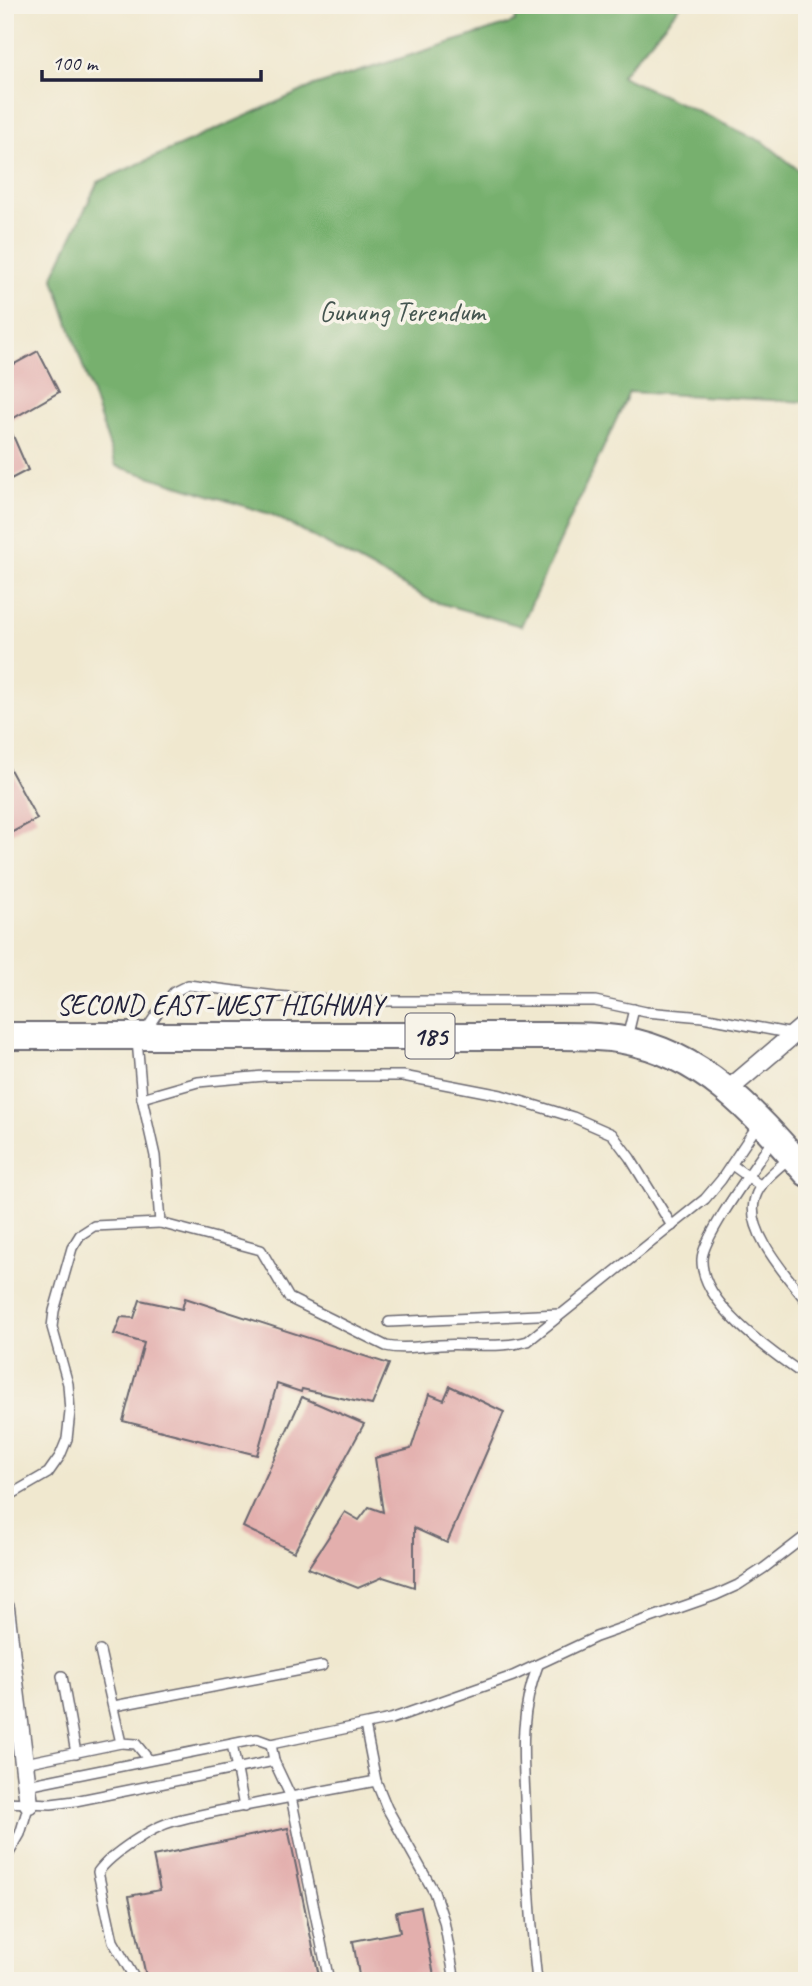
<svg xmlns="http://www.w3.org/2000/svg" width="812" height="1986" viewBox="0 0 812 1986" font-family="Caveat,sans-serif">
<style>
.forest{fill:#77b06e;stroke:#4c6954;stroke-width:2}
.building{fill:#e3afad}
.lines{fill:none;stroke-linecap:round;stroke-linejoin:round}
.service-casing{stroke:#6a676f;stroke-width:12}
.minor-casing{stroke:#6a676f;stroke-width:21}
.primary-casing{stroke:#6a676f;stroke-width:30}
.service{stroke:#fff;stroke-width:9}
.minor{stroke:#fff;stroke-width:18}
.primary{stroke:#fff;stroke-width:26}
.labels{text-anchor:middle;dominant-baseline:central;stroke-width:7;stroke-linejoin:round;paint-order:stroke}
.shield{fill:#f7f3e8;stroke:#62616f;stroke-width:2}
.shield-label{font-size:26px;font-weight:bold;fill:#22223b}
.park-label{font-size:28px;fill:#445550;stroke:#f7f3e8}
.street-label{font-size:28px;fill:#22223b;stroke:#f7f3e8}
</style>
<rect width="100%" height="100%" fill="#f7f3e8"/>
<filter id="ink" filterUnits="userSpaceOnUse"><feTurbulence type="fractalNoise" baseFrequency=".0143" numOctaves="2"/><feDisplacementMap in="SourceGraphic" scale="14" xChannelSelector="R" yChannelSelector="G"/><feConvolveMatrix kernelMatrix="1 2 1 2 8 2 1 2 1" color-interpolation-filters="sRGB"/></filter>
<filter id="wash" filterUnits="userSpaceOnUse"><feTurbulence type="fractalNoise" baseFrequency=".00686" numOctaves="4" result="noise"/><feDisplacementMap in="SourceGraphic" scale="28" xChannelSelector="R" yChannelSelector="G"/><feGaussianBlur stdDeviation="1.57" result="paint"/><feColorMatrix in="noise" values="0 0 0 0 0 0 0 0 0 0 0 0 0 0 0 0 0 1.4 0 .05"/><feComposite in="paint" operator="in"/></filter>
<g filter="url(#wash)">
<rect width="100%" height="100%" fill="#f0e8cf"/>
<!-- forest -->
<path class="forest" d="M 519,5 L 681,5 L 621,76 L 765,143 L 807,177 L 807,402 L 629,392 L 521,626 L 432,601 L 273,515 L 116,466 L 53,276 L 98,182 L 311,87 L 515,22 Z"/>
<g id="blocks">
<!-- building -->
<g class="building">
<path d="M 38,351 L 59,392 L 7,422 L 28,470 L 5,482 L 5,369 Z"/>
<path d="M 5,760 L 37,819 L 5,836 Z"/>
<path d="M 185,1298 L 389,1364 L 372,1405 L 302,1389 L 301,1392 L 277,1384 L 257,1455 L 123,1421 L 144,1343 L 114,1334 L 121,1317 L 134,1318 L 140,1300 L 182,1309 Z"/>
<path d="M 450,1386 L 504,1412 L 447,1543 L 414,1528 L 414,1587 L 383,1577 L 358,1588 L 308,1568 L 345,1512 L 359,1520 L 369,1507 L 383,1512 L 375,1458 L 411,1449 L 429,1394 L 444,1400 Z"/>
<path d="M 302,1397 L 364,1424 L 294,1552 L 243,1527 Z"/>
<path d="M 288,1828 L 320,1981 L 147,1981 L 129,1896 L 160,1890 L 153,1856 Z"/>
<path d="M 421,1907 L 435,1981 L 360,1981 L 353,1941 L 400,1932 L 396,1912 Z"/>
</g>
</g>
</g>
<g filter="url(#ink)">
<use href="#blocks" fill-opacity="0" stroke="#6a676f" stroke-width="2"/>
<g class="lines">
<defs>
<g id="service">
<path d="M 144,1033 L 162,1006 L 174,992 L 188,985 L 276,996 L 340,1001 L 595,1001 L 646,1012 L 703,1017 L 793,1034"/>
<path d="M 627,1038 L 634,1009"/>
<path d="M 137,1040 L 142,1098 L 155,1156 L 160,1223 L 261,1250 L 289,1298 L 386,1346 C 404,1350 422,1346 440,1345 C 469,1343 500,1349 528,1341 L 705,1199 L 721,1180 L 759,1123"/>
<path d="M 142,1098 L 198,1082 L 264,1076 L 403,1076 L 501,1095 L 573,1117 L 612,1134 L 630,1158 L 672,1226"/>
<path d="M 774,1138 C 759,1161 703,1236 702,1259 C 700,1304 774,1354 807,1377"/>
<path d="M 791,1157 C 778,1168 760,1181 755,1198 C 744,1230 788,1277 807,1302"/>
<path d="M 732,1165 L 761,1186"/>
<path d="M 389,1322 L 559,1314"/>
<path d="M 5,1498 L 48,1473 L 60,1456 L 67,1439 L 70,1412 L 68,1384 L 52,1327 L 54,1311 L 72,1248 L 80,1235 L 94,1226 L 160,1223"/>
<path d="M 100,1651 L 121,1743 L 136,1744 L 149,1760"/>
<path d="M 62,1676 L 76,1753"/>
<path d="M 114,1706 L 322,1666"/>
<path d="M 365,1725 L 376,1781 L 387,1808 L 434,1892 L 444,1921 L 455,1981"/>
<path d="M 232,1744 L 244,1807"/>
<path d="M 271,1744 L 274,1761 L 291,1797 L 376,1781"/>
<path d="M 25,1763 L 121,1743"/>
<path d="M 27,1785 L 257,1739 L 271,1744 L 391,1719 L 513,1676 L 596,1637 L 716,1595 L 738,1585 L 764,1568 L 807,1535"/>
<path d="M 5,1802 L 51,1804 L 75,1801 L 274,1761"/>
<path d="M 5,1860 L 20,1834 L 29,1804"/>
<path d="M 136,1981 L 113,1941 L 98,1872 C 111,1854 152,1827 174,1821 C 212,1811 252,1805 291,1797 L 329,1981"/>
<path d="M 537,1981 C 531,1927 528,1873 526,1819 C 524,1762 517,1720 538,1665"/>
</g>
<g id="minor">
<path d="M 728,1090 L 807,1023"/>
<path d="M 5,1608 L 29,1804"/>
</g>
<path id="primary" d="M 5,1036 L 559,1036 C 580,1036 602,1036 623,1040 C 704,1054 756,1115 807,1173"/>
</defs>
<!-- service casing -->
<use href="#service" class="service-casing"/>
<!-- minor casing -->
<use href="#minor" class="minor-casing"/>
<!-- primary casing -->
<use href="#primary" class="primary-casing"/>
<!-- service -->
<use href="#service" class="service"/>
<!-- minor -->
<use href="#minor" class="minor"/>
<!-- primary -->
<use href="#primary" class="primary"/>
</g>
</g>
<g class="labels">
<!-- shield labels -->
<rect class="shield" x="405.5" y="1013.5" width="49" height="45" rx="5"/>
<g class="shield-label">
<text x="430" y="1036">185</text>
</g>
<!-- park labels -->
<g class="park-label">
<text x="402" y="311">Gunung Terendum</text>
</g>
<!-- street labels -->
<g class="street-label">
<text x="220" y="1004">SECOND EAST-WEST HIGHWAY</text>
</g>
</g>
<!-- margin -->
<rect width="812" height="1986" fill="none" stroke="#f7f3e8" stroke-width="28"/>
<!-- scale -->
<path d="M42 70v10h219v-10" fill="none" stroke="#22223b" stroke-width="3.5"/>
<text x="52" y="70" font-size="21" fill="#22223b" stroke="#f7f3e8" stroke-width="5" paint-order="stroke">100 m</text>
</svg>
